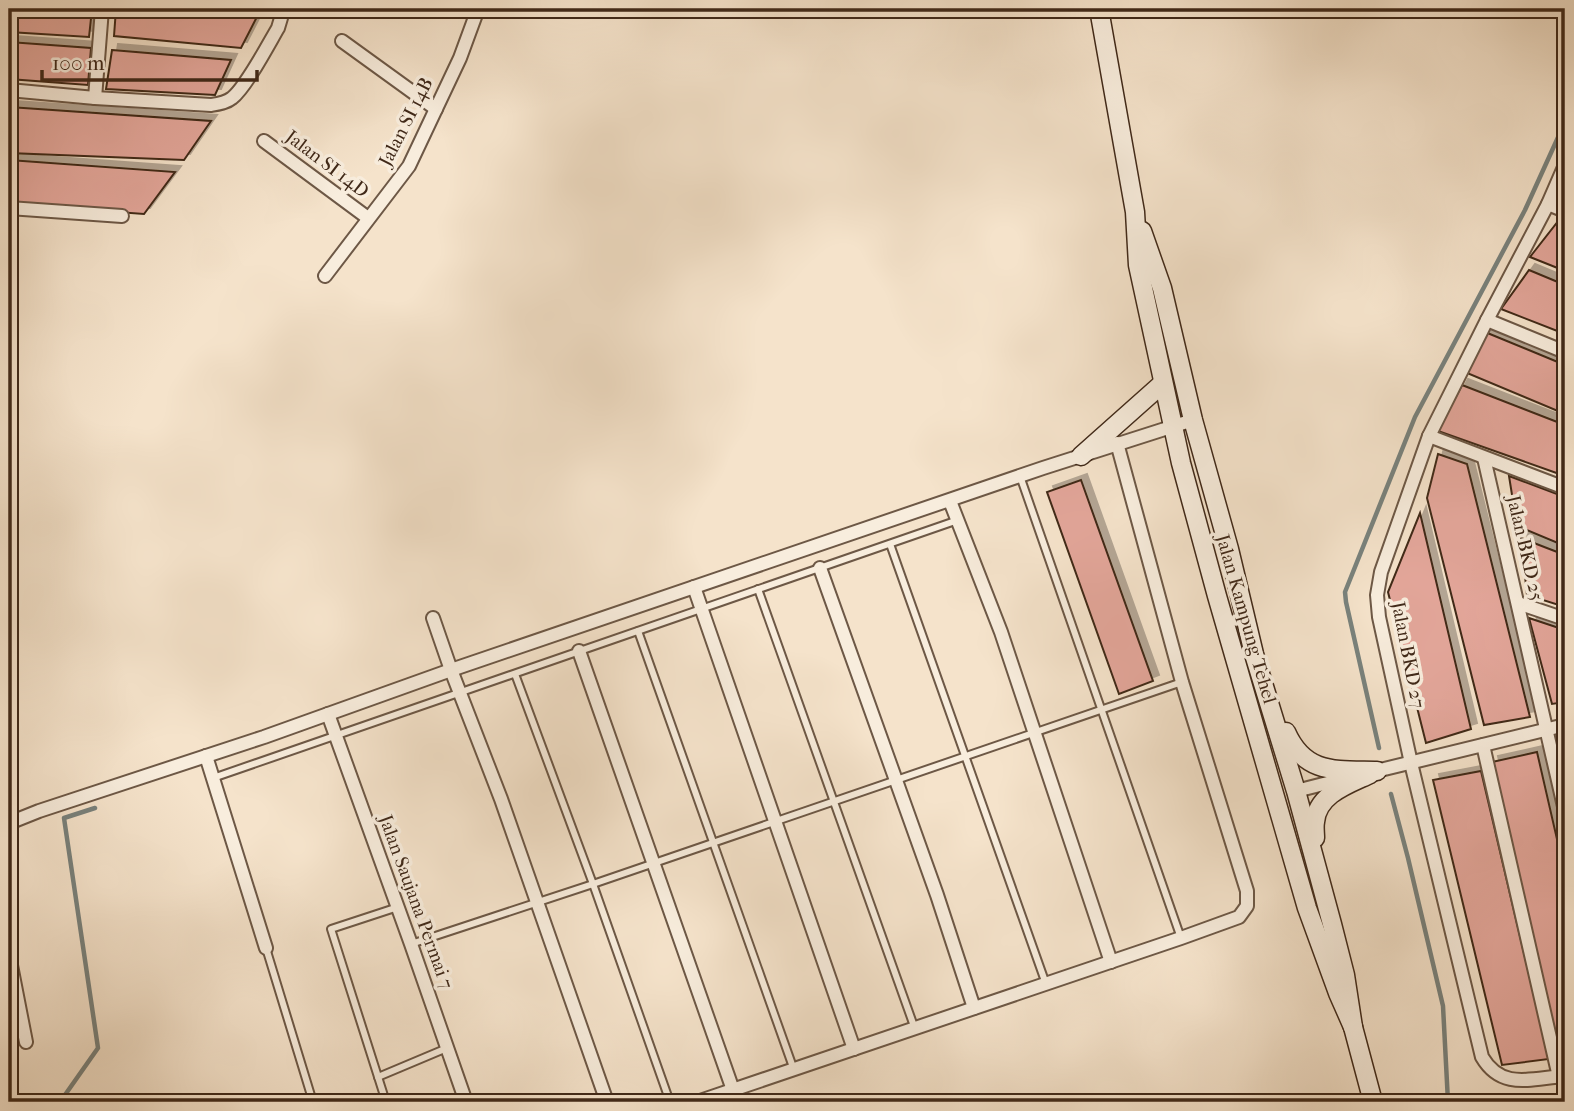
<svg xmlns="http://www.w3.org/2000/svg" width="1574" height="1111" viewBox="0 0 1574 1111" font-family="'IM FELL French Canon',serif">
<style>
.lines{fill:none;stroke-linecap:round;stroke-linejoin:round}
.stream{stroke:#79827d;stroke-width:4.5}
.building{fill:#e3a69a;stroke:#402919;stroke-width:2;filter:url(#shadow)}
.service-casing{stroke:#6d5846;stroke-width:10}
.minor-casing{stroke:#6d5846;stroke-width:16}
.secondary-casing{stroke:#402919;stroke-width:21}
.service{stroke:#f8eddd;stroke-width:6}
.minor{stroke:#f8eddd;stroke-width:12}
.secondary{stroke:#f8eddd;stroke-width:18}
.labels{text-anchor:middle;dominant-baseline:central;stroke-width:7;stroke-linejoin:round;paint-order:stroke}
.street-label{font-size:19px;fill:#402919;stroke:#f8eddd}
</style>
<defs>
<filter id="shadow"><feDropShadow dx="6" dy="-6" stdDeviation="0" flood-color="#0004"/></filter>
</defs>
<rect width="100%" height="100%" fill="#f5e3cb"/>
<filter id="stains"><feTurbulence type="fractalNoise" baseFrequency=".00286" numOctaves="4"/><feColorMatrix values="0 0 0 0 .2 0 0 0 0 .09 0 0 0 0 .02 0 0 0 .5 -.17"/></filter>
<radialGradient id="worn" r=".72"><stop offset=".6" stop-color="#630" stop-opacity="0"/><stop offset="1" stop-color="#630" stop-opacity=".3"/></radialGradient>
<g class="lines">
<!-- stream -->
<g class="stream">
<path d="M 1379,748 L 1346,602 L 1345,592 L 1415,417 L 1525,210 L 1565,122"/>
<path d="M 1391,794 L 1408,858 L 1443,1006 L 1448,1102"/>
<path d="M 60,1102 L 98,1048 L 64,818 L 95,808"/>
</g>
</g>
<!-- building -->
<g class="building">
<path d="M 9,9 L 92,9 L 89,37 L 9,32 Z"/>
<path d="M 116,9 L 261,9 L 241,48 L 114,36 Z"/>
<path d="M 9,42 L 91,48 L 88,85 L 9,79 Z"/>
<path d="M 112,50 L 231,60 L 215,95 L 106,89 Z"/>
<path d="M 9,107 L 211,121 L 184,160 L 9,153 Z"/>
<path d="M 9,160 L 175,172 L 144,214 L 9,204 Z"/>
<path d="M 1565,183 L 1565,198 L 1559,195 Z"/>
<path d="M 1559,220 L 1565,223 L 1565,271 L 1530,257 Z"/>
<path d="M 1529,270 L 1565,285 L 1565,334 L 1501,309 Z"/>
<path d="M 1485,332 L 1565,365 L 1565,414 L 1467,373 Z"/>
<path d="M 1462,385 L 1565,425 L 1565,476 L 1438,431 Z"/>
<path d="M 1438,454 L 1467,464 L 1530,717 L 1484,725 L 1427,498 Z"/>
<path d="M 1509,476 L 1565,497 L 1565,546 L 1517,526 Z"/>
<path d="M 1081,480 L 1153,681 L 1119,694 L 1047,492 Z"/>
<path d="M 1420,513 L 1471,729 L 1426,743 L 1388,592 Z"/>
<path d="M 1521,538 L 1565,555 L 1565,607 L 1527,595 Z"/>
<path d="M 1529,618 L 1565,630 L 1565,702 L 1552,704 Z"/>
<path d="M 1537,752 L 1565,874 L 1565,1060 L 1560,1060 L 1492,762 Z"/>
<path d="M 1481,771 L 1549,1059 L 1502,1065 L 1433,780 Z"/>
</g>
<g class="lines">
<defs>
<g id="service">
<path d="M 1020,476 L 1181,938"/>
<path d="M 890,544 L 1046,984"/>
<path d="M 758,589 L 915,1029"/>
<path d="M 638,631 L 794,1070"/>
<path d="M 515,674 L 593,884 L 670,1102"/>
<path d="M 213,778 L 958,520"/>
<path d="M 411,944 L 593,884 L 1182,682"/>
<path d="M 266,948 L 313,1102"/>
<path d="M 378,1077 L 447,1048"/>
<path d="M 386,1102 L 331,929 L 398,907"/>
</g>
<g id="minor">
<path d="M 342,41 L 436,109"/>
<path d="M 9,90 L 95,98 L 211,105 C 218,104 226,103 232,98 C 246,87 268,45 278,28 L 281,18 L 280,9"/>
<path d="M 95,98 L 102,9"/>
<path d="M 264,141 L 368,218"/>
<path d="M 1565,165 L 1548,204 L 1487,320 L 1429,436 L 1381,572 L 1377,595 L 1379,617 L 1411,763 L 1482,1057 C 1502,1091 1532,1078 1565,1076"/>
<path d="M 1548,204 L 1565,211"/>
<path d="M 9,208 L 122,216"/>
<path d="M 325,276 L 409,166 L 460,58 L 478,9"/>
<path d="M 1487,320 L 1565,352"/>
<path d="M 1429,436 L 1565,488"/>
<path d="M 1484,458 L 1565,811"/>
<path d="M 950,501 L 1001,632 L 1111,962"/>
<path d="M 820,568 L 937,895 L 974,1008"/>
<path d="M 694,587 L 854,1049"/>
<path d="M 1518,603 L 1565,619"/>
<path d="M 433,618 L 451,670 L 501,799 L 607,1102"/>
<path d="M 579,651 L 733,1090"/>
<path d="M 328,714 L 411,944 L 466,1102"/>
<path d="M 1483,745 L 1559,1077"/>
<path d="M 206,756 L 266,948"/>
<path d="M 1372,772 L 1565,725"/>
<path d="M 1296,791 L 1351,777"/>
<path d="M 9,823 L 39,811 L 264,737 L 451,670 L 1043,468 L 1193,420"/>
<path d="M 9,955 L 26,1042"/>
<path d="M 697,1102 L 1181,938 L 1239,917 L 1247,906 L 1247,891 L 1182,682 L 1117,443"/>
</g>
<g id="secondary">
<path d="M 1099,9 L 1135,212 L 1138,265 L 1181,463 L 1217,596 L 1307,908 L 1338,993 L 1353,1027"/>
<path d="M 1142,231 L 1162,288 L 1193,420 L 1229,549 L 1254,654 L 1296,791 L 1332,924 L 1345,975 L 1353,1027 L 1373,1102"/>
<path d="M 1081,456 L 1163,383"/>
<path d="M 1286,732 C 1305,775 1336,770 1377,771"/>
<path d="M 1315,838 C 1315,833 1314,827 1315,822 C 1317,794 1349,784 1370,774"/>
</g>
</defs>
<!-- service casing -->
<use href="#service" class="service-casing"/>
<!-- minor casing -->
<use href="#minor" class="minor-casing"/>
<!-- secondary casing -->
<use href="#secondary" class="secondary-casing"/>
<!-- service -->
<use href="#service" class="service"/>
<!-- minor -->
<use href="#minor" class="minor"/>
<!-- secondary -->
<use href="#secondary" class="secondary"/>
</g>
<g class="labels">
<!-- street labels -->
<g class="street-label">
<text transform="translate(406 122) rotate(-63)">Jalan SI 14B</text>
<text transform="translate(327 164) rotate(37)">Jalan SI 14D</text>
<text transform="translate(1525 548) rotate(77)">Jalan BKD 25</text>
<text transform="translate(1246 619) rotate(74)">Jalan Kampung Tehel</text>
<text transform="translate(1408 655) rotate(79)">Jalan BKD 27</text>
<text transform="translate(416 902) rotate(70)">Jalan Saujana Permai 7</text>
</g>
</g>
<!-- margin -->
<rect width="1574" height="1111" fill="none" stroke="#f5e3cb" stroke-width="35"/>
<rect x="10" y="10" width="1553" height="1090" fill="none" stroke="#402919" stroke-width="3.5"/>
<rect x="18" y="18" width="1539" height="1076" fill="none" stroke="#402919" stroke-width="2"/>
<!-- scale -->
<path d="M42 70v10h215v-10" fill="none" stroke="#402919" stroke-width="3.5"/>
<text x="52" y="70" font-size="21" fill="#402919" stroke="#f8eddd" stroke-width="5" paint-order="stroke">100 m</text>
<rect width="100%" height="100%" filter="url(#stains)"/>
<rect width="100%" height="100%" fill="url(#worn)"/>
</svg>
